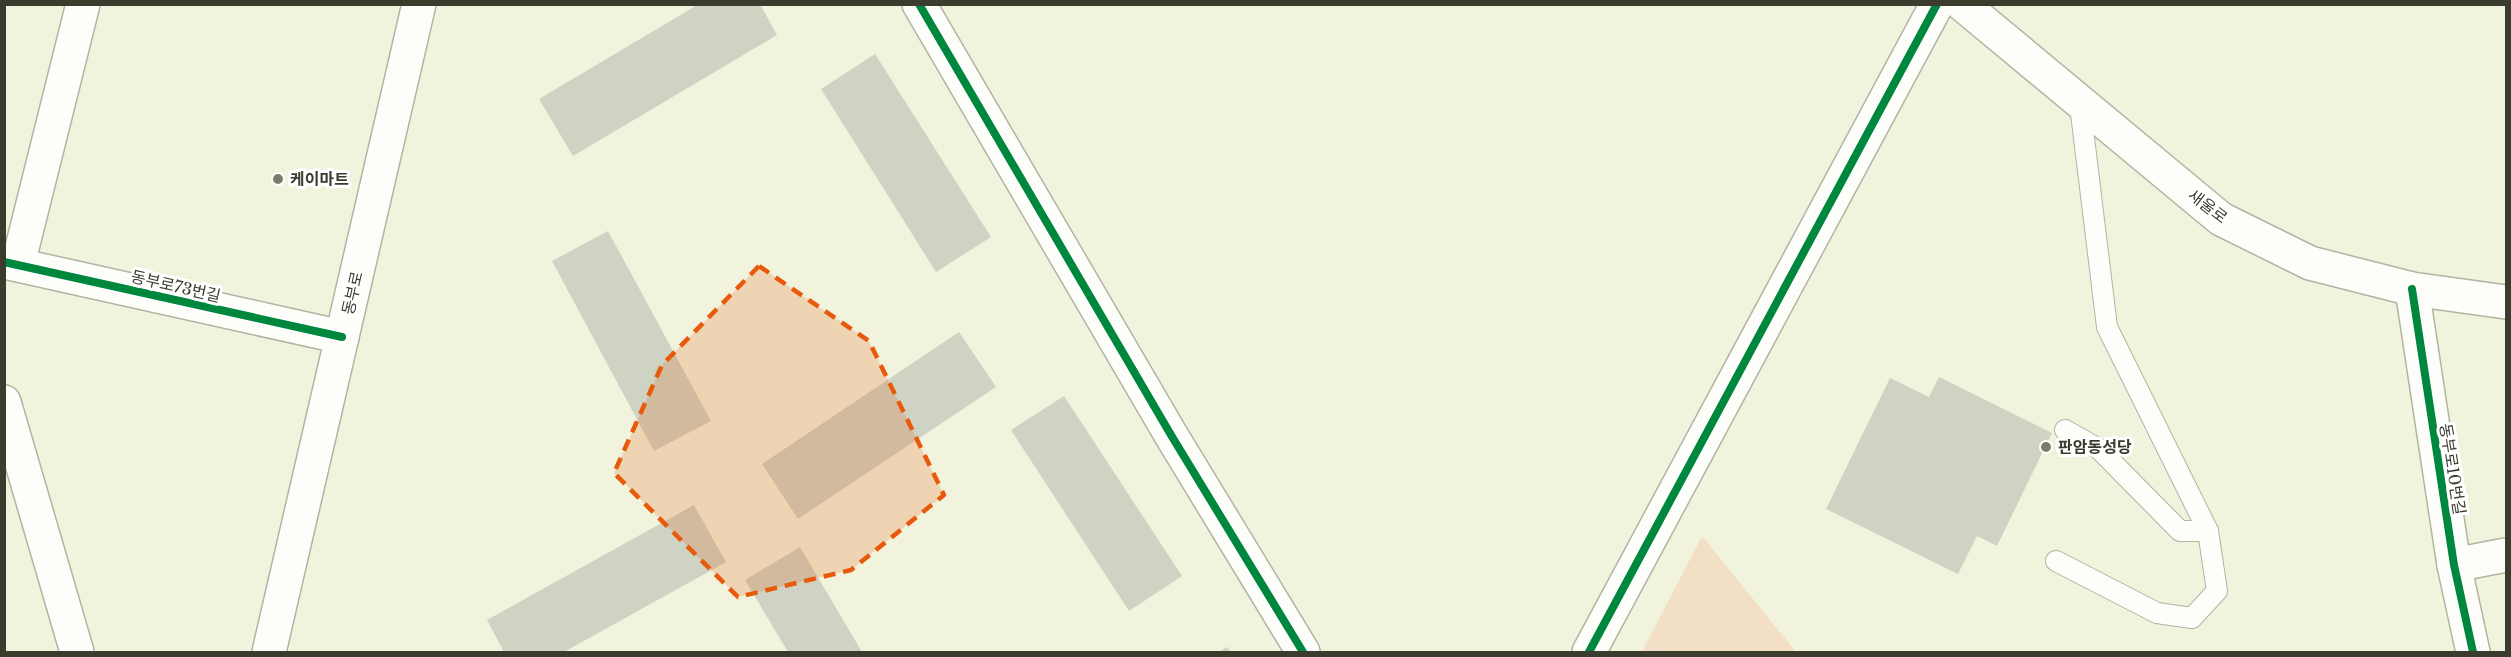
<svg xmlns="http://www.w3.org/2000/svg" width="2511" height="657" viewBox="0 0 2511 657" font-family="'Libre Baskerville','Noto Sans KR',serif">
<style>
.green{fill:#f2dfc5}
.building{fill:#ced3c3}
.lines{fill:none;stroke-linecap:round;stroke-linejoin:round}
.lane-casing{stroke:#b2b4a3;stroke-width:22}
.street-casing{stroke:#b2b4a3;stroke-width:36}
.secondary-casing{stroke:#b2b4a3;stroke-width:36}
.path{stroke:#e2e2db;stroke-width:4;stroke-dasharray:4.5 4.5;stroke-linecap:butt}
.lane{stroke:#fdfdfa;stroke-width:20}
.street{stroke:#fdfdfa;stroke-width:33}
.secondary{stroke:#fdfdfa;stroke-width:33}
.cycleway-casing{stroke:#fff;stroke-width:11}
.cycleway{stroke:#00873e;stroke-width:8}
.marked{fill:#e8590c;fill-opacity:0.2;stroke:#e8590c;stroke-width:4.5;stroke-dasharray:12 8;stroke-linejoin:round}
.poi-dot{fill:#7b7c6b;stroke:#fff;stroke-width:2}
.labels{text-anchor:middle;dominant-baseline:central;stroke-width:6;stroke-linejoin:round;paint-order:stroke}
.poi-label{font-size:16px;font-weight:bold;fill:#3c3c2e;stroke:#fff;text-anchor:start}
.street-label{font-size:16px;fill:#3c3c2e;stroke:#fff}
</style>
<rect width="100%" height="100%" fill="#f1f3dd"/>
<!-- green -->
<path class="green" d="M 1702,536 L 1796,652 L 1642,652 Z"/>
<!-- building -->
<g class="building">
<path d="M 699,4 L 760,4 L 777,35 L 573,156 L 539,99 Z"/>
<path d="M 875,54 L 991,237 L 936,272 L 821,89 Z"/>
<path d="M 608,231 L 711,421 L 654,451 L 552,261 Z"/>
<path d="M 959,332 L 996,387 L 798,519 L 762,464 Z"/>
<path d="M 1939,377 L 2052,433 L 1997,546 L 1977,536 L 1958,574 L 1826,509 L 1890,378 L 1929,397 Z"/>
<path d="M 1064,396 L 1182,576 L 1129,611 L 1011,430 Z"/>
<path d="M 694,505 L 726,562 L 564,652 L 504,652 L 487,620 Z"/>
<path d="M 800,547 L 862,652 L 788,652 L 745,580 Z"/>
<path d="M 1227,647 L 1231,652 L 1219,652 Z"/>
</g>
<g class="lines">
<defs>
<g id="lane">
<path d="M 2065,430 L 2099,449 L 2180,531 L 2208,531"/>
<path d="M 2056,561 L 2157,613 L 2192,618 L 2217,591 L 2208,531 L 2107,327 L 2080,105"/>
</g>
<g id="street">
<path d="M 919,4 L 1171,435 L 1303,652"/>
<path d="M 4,262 L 342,337"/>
<path d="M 18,264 L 83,4"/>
<path d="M 4,402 L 77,652"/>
<path d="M 2454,565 L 2506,555"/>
<path d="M 1589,652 L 1937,4"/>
</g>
<g id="secondary">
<path d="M 1962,4 L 2221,219 L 2310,263 L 2412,289 L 2506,302"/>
<path d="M 2412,289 L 2454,565 L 2473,652"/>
<path d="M 269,652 L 419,4"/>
</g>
</defs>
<!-- lane casing -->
<use href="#lane" class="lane-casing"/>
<!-- street casing -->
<use href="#street" class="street-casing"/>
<!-- secondary casing -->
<use href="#secondary" class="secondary-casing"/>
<!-- path -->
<path class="path" d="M 1661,650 L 1664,652"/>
<!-- lane -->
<use href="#lane" class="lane"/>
<!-- street -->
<use href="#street" class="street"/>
<!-- secondary -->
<use href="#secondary" class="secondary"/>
<defs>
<g id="cycleway">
<path d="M 919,4 L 1171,435 L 1303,652"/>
<path d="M 4,262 L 342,337"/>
<path d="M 2412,289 L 2454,565 L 2473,652"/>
<path d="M 1589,652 L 1937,4"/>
</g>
</defs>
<!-- cycleway casing -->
<use href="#cycleway" class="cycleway-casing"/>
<!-- cycleway -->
<use href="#cycleway" class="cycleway"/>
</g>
<!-- marked area -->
<path class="marked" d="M 759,266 L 869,341 L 944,495 L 851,570 L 738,597 L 614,473 L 662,365 Z"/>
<!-- markers -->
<g class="poi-dot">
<circle cx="278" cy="179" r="6"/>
<circle cx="2046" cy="447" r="6"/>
</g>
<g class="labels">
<!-- poi labels -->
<g class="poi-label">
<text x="290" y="179">케이마트</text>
<text x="2058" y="447">판암동성당</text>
</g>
<!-- street labels -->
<g class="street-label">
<text transform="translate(2208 206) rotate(37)">새울로</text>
<text transform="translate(176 286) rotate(13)">동부로73번길</text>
<text transform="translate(352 293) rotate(-77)">동부로</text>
<text transform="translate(2453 469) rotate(81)">동부로10번길</text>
</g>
</g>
<!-- border -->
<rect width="2511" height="657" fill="none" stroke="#3c3c2e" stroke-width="12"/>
</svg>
